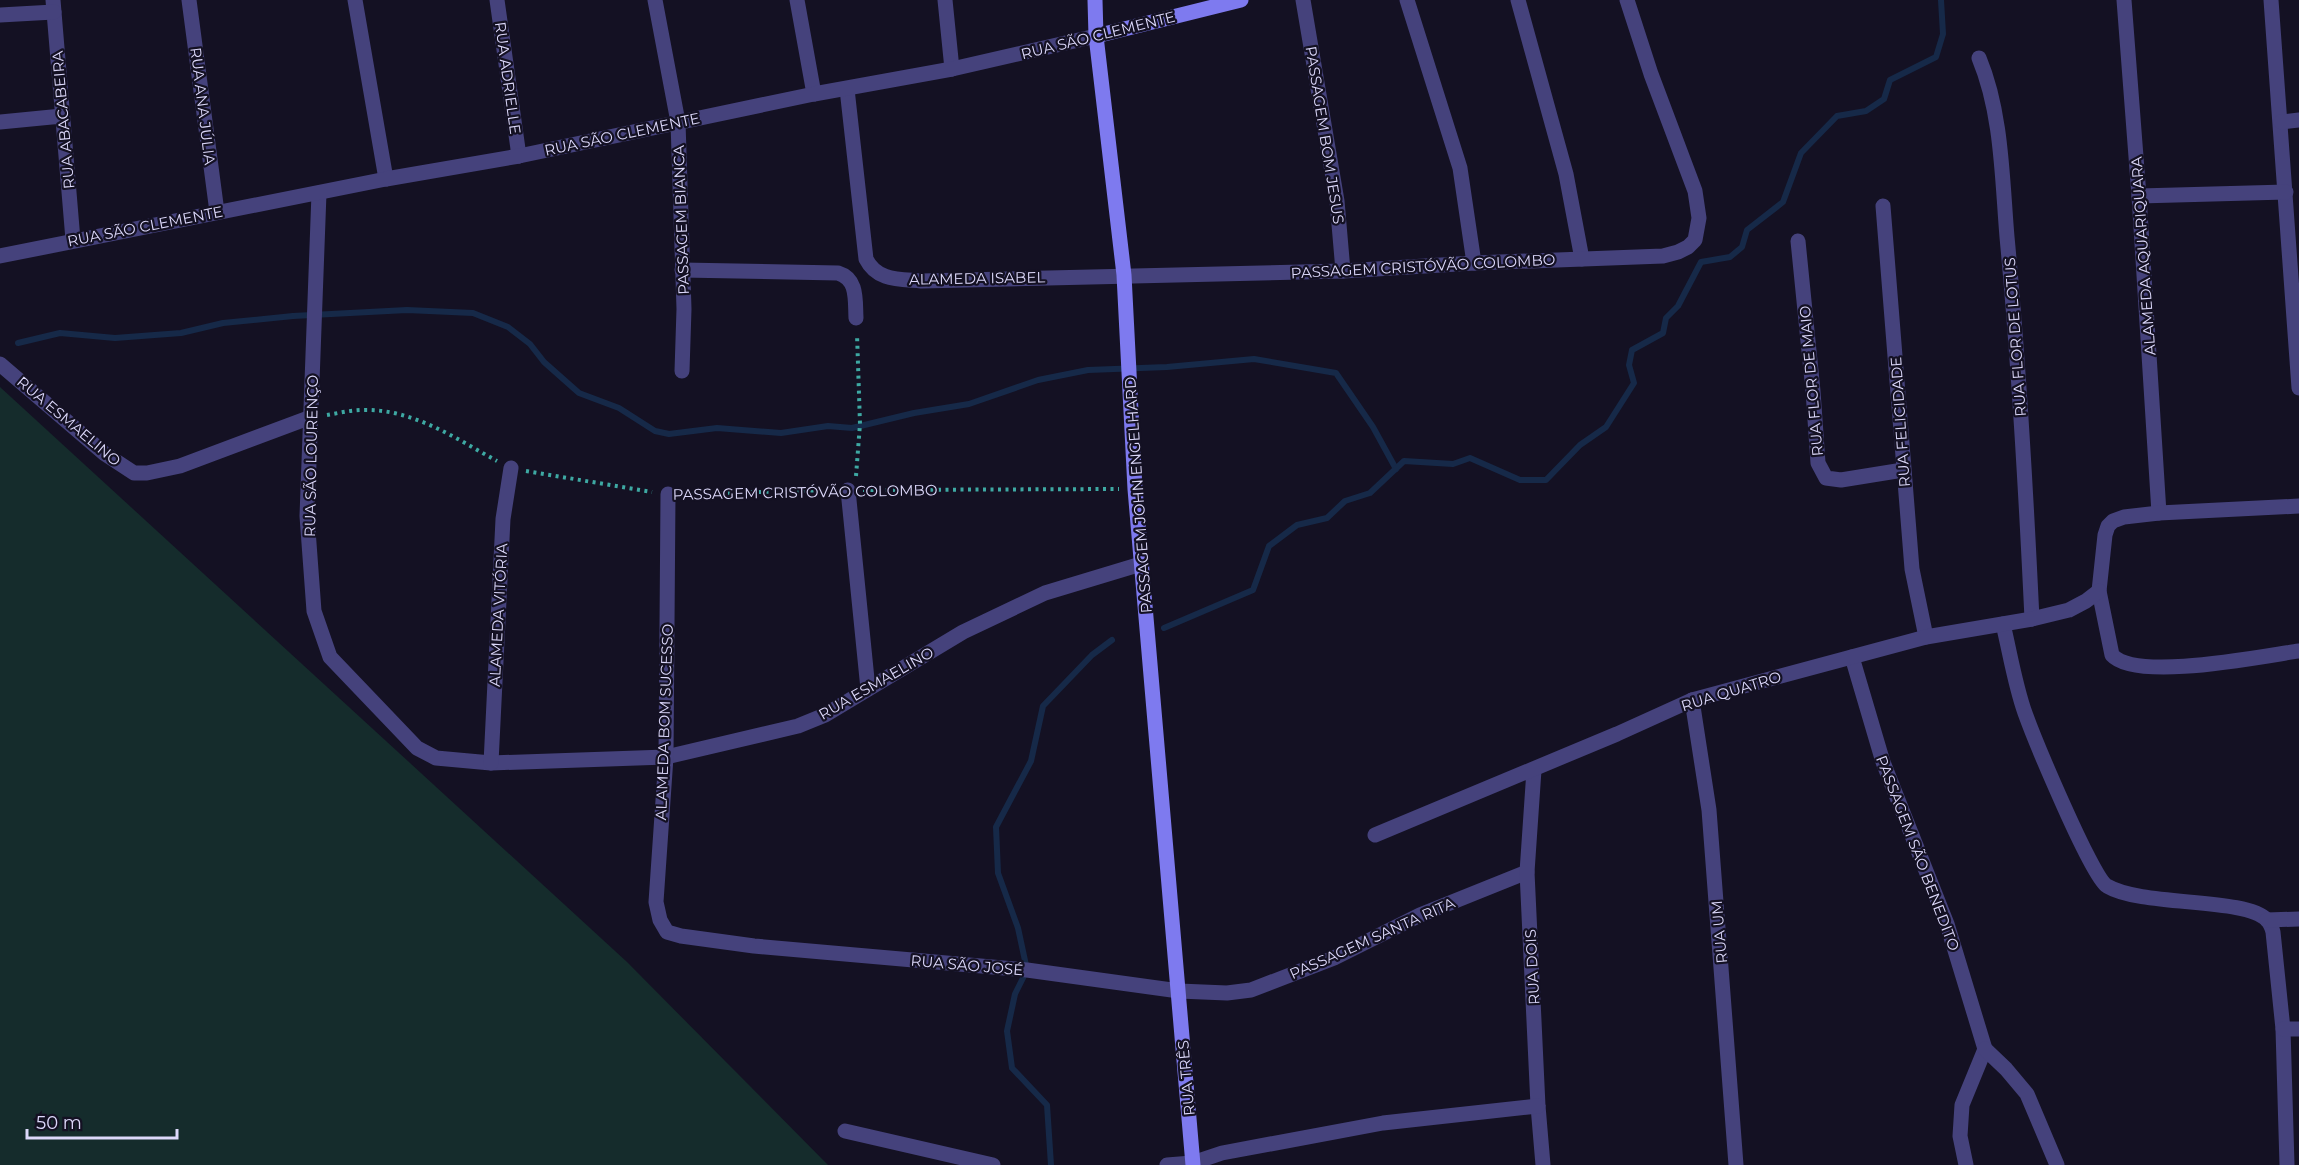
<svg xmlns="http://www.w3.org/2000/svg" width="2299" height="1165" viewBox="0 0 2299 1165" font-family="Montserrat,sans-serif">
<style>
.green{fill:#152c2c}
.lines{fill:none;stroke-linecap:round;stroke-linejoin:round}
.stream{stroke:#162948;stroke-width:6}
.path{stroke:#3ea9a3;stroke-width:4;stroke-dasharray:3 4.5;stroke-linecap:butt}
.minor{stroke:#45427c;stroke-width:15}
.secondary{stroke:#7e7aef;stroke-width:15}
.labels{text-anchor:middle;dominant-baseline:central;stroke-width:4.5;stroke-linejoin:round;paint-order:stroke}
.street-label{font-size:15px;fill:#dcd8fa;stroke:#141123}
</style>
<rect width="100%" height="100%" fill="#141123"/>
<!-- green -->
<path class="green" d="M 0,387 L 627,962 L 828,1165 L 0,1165 Z"/>
<g class="lines">
<!-- stream -->
<g class="stream">
<path d="M 18,343 L 60,333 L 115,338 L 181,333 L 223,323 L 293,316 L 407,310 L 473,313 L 508,327 L 530,344 L 544,362 L 579,393 L 619,408 L 655,431 L 669,434 L 717,428 L 781,433 L 828,426 L 852,428 L 914,413 L 969,404 L 1038,380 L 1088,370 L 1167,367 L 1254,359 L 1336,373 L 1373,427 L 1396,469"/>
<path d="M 1164,628 L 1253,590 L 1269,546 L 1297,525 L 1327,518 L 1345,501 L 1370,493 L 1404,461 L 1453,464 L 1470,458 L 1520,480 L 1546,480 L 1580,445 L 1606,427 L 1634,383 L 1629,365 L 1632,350 L 1663,333 L 1666,318 L 1678,306 L 1701,262 L 1730,257 L 1742,247 L 1747,230 L 1783,202 L 1801,153 L 1837,116 L 1866,111 L 1884,99 L 1890,80 L 1936,57 L 1943,34 L 1941,0"/>
<path d="M 1051,1165 L 1047,1105 L 1012,1068 L 1007,1031 L 1015,994 L 1027,970 L 1018,928 L 998,873 L 996,827 L 1031,761 L 1043,706 L 1092,655 L 1112,640"/>
</g>
<!-- path -->
<g class="path">
<path d="M 327,415 C 339,413 351,410 364,410 C 413,409 455,438 497,461"/>
<path d="M 526,471 L 652,492"/>
<path d="M 856,476 L 860,424 L 857,334"/>
<path d="M 863,490 L 1119,489"/>
<path d="M 683,494 L 831,490"/>
</g>
<!-- minor -->
<g class="minor">
<path d="M 53,0 L 73,240"/>
<path d="M 189,0 L 217,212"/>
<path d="M 355,0 L 386,179"/>
<path d="M 497,0 L 519,156"/>
<path d="M 655,0 L 678,122 L 684,309 L 682,371"/>
<path d="M 797,0 L 814,94"/>
<path d="M 945,0 L 952,69"/>
<path d="M 1303,0 L 1337,201 L 1343,271"/>
<path d="M 1407,0 L 1460,168 L 1474,263"/>
<path d="M 1518,0 L 1566,174 L 1582,259"/>
<path d="M 2124,0 L 2139,196 L 2159,513"/>
<path d="M 2271,0 L 2299,388"/>
<path d="M 0,15 L 54,12"/>
<path d="M 1979,58 C 2002,113 2002,178 2007,237 C 2019,364 2026,492 2032,619"/>
<path d="M 847,89 L 866,259 C 877,281 899,279 921,281 L 1343,271 L 1474,263 L 1663,256 L 1678,252 L 1688,247 L 1695,240 L 1699,218 L 1695,191 L 1651,74 L 1627,0"/>
<path d="M 0,122 L 62,116"/>
<path d="M 2281,122 L 2299,120"/>
<path d="M 319,193 L 307,516 L 314,611 L 330,657 L 417,748 L 436,758 L 491,763 L 666,757 L 798,726 L 825,715 L 963,632 L 1045,593 L 1141,564"/>
<path d="M 2139,196 L 2286,192"/>
<path d="M 1883,206 L 1912,569 L 1926,637"/>
<path d="M 1798,241 L 1813,391 L 1818,463 L 1826,478 L 1841,480 L 1903,470"/>
<path d="M 0,256 L 386,179 L 519,156 L 814,94 L 952,69 L 1096,36"/>
<path d="M 682,270 L 838,273 C 858,279 855,300 856,318"/>
<path d="M 0,364 L 105,454 L 134,473 L 147,473 L 180,466 L 311,417"/>
<path d="M 848,490 L 868,689"/>
<path d="M 668,494 L 666,757 L 656,902 L 660,920 L 667,932 L 681,936 L 754,946 L 1027,970 L 1179,991 L 1227,993 L 1251,990 L 1334,958 L 1420,915 L 1527,872"/>
<path d="M 2299,506 L 2159,513 L 2124,517 L 2113,521 L 2108,526 L 2105,535 L 2099,591 L 2112,655 C 2136,682 2263,656 2299,651"/>
<path d="M 2003,624 C 2010,653 2015,685 2025,713 C 2034,738 2092,878 2107,886 C 2142,907 2246,897 2267,920 C 2270,923 2272,928 2273,932 L 2283,1029 L 2287,1165"/>
<path d="M 1852,657 L 1883,762 L 1947,924 L 1985,1049 L 1962,1105 L 1960,1136 L 1966,1165"/>
<path d="M 1692,700 L 1709,810 L 1736,1165"/>
<path d="M 491,763 L 503,519 L 511,468"/>
<path d="M 1534,770 L 1527,872 L 1538,1106 L 1543,1165"/>
<path d="M 1375,835 L 1617,734 L 1692,700 L 1926,637 L 2032,619 L 2069,610 L 2086,601 L 2099,591"/>
<path d="M 2267,920 L 2299,919"/>
<path d="M 2283,1029 L 2299,1029"/>
<path d="M 1985,1049 L 2006,1069 L 2027,1094 L 2057,1165"/>
<path d="M 845,1131 L 993,1165"/>
<path d="M 1167,1165 L 1192,1163 L 1222,1153 L 1383,1123 L 1538,1106"/>
</g>
<!-- secondary -->
<g class="secondary">
<path d="M 1095,0 L 1096,36 L 1124,275 L 1135,489 L 1193,1165"/>
<path d="M 1096,36 L 1241,0"/>
</g>
</g>
<g class="labels">
<!-- street labels -->
<g class="street-label">
<text transform="translate(1098 35) rotate(-14)">RUA SÃO CLEMENTE</text>
<text transform="translate(508 78) rotate(82)">RUA ADRIELLE</text>
<text transform="translate(203 106) rotate(83)">RUA ANA JÚLIA</text>
<text transform="translate(63 120) rotate(-95)">RUA ABACABEIRA</text>
<text transform="translate(622 134) rotate(-12)">RUA SÃO CLEMENTE</text>
<text transform="translate(1325 135) rotate(81)">PASSAGEM BOM JESUS</text>
<text transform="translate(681 220) rotate(-92)">PASSAGEM BIANCA</text>
<text transform="translate(145 226) rotate(-11)">RUA SÃO CLEMENTE</text>
<text transform="translate(2143 256) rotate(-94)">ALAMEDA AQUARIQUARA</text>
<text transform="translate(1423 266) rotate(-3)">PASSAGEM CRISTÓVÃO COLOMBO</text>
<text transform="translate(977 278) rotate(-1)">ALAMEDA ISABEL</text>
<text transform="translate(2015 337) rotate(-94)">RUA FLOR DE LOTUS</text>
<text transform="translate(1811 381) rotate(-95)">RUA FLOR DE MAIO</text>
<text transform="translate(69 421) rotate(40)">RUA ESMAELINO</text>
<text transform="translate(1900 422) rotate(-94)">RUA FELICIDADE</text>
<text transform="translate(311 456) rotate(-89)">RUA SÃO LOURENÇO</text>
<text transform="translate(805 492) rotate(-1)">PASSAGEM CRISTÓVÃO COLOMBO</text>
<text transform="translate(1138 495) rotate(-94)">PASSAGEM JOHN ENGELHARD</text>
<text transform="translate(498 615) rotate(-87)">ALAMEDA VITÓRIA</text>
<text transform="translate(876 683) rotate(-30)">RUA ESMAELINO</text>
<text transform="translate(1731 691) rotate(-17)">RUA QUATRO</text>
<text transform="translate(664 722) rotate(-88)">ALAMEDA BOM SUCESSO</text>
<text transform="translate(1918 853) rotate(69)">PASSAGEM SÃO BENEDITO</text>
<text transform="translate(1719 932) rotate(-95)">RUA UM</text>
<text transform="translate(1372 938) rotate(-24)">PASSAGEM SANTA RITA</text>
<text transform="translate(967 965) rotate(5)">RUA SÃO JOSÉ</text>
<text transform="translate(1532 967) rotate(-93)">RUA DOIS</text>
<text transform="translate(1186 1078) rotate(-95)">RUA TRÊS</text>
</g>
</g>
<!-- scale -->
<path d="M27 1129v9h150v-9" fill="none" stroke="#dcd8fa" stroke-width="3"/>
<text x="36" y="1129" font-size="18" fill="#dcd8fa" stroke="#141123" stroke-width="4.5" paint-order="stroke">50 m</text>
</svg>
